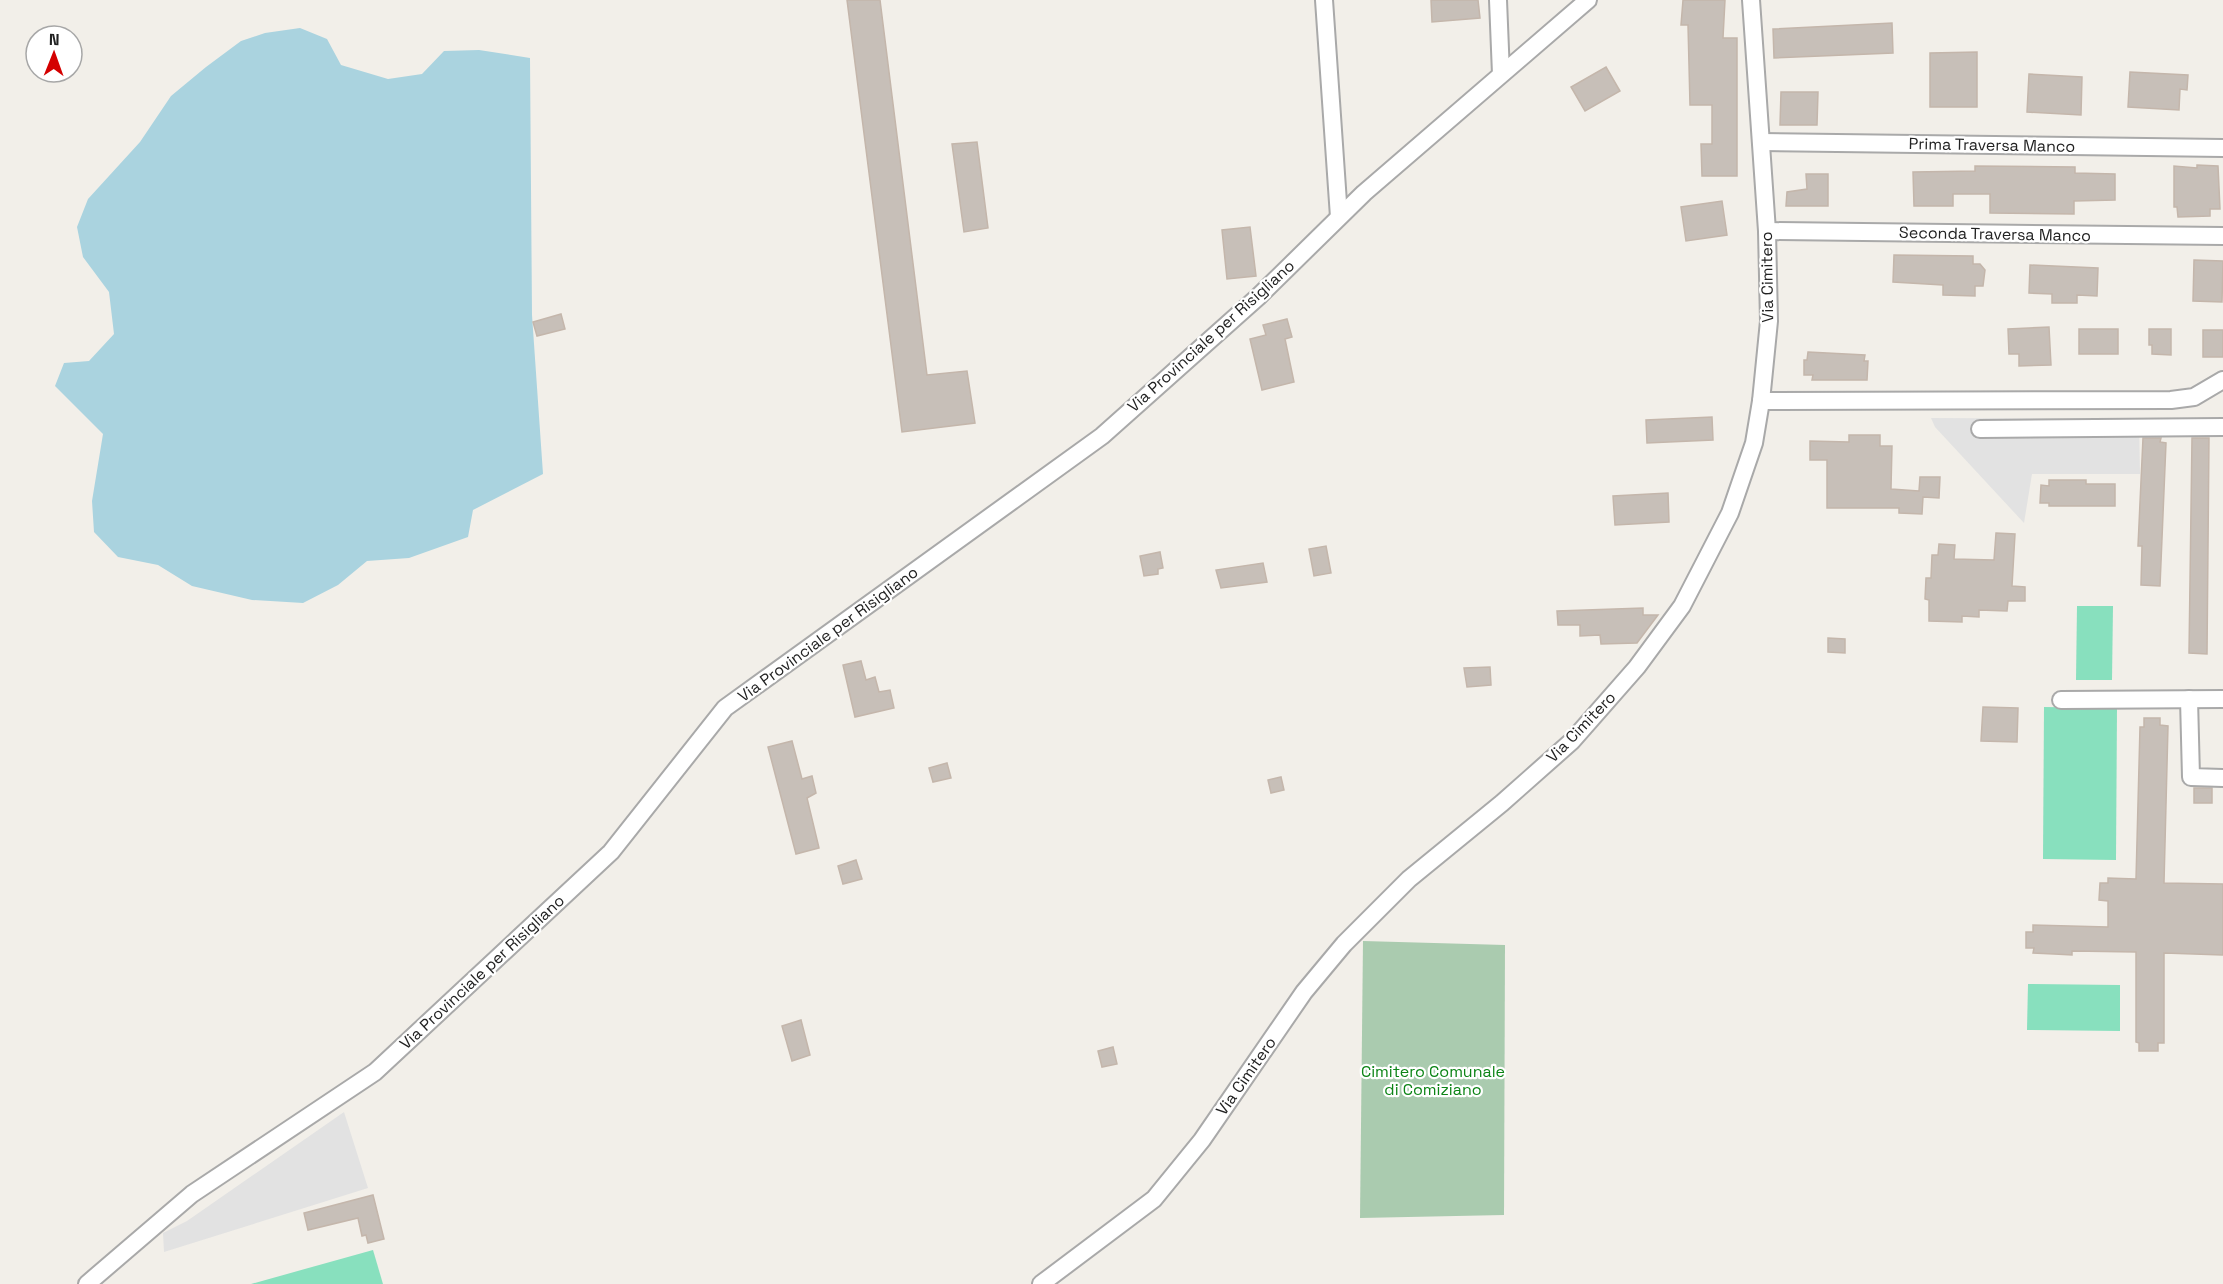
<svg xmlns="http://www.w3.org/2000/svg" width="2223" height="1284" viewBox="0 0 2223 1284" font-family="'Space Grotesk',sans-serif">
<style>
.cemetery{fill:#aacbaf}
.pitch{fill:#88e0be}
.parking{fill:#e2e2e2}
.water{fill:#aad3df}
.building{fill:#c7bfb8;stroke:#c4b6ab;stroke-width:1.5}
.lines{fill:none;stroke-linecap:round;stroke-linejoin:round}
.street-casing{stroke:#a9a9a9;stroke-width:20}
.street{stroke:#fff;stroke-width:16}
.labels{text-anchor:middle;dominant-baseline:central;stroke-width:4.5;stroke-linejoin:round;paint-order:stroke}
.street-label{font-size:16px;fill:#222;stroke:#fff}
.park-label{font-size:16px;fill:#0c8416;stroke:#fff}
</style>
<rect width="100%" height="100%" fill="#f2efe9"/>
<!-- cemetery -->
<path class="cemetery" d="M 1363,941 L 1505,945 L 1504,1215 L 1360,1218 Z"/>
<!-- pitch -->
<g class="pitch">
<path d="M 2077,606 L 2113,606 L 2112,680 L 2076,680 Z"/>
<path d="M 2044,707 L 2117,708 L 2116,860 L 2043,859 Z"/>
<path d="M 2028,984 L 2120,985 L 2120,1031 L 2027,1030 Z"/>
<path d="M 373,1250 L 383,1284 L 251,1284 Z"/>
</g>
<!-- parking -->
<g class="parking">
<path d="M 1931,418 L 2139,419 L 2140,474 L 2032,474 L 2024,523 L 1935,427 Z"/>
<path d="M 344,1112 L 368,1188 L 164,1252 L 163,1233 L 187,1221 Z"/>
</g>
<!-- water -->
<path class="water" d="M 300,28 L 327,39 L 341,65 L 388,79 L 422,74 L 444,51 L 479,50 L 530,58 L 532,315 L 543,474 L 473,510 L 468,537 L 409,558 L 367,561 L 338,585 L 303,603 L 252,600 L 192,586 L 158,565 L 118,557 L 94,532 L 92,501 L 103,434 L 55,386 L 64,363 L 89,361 L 114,334 L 109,292 L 83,257 L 77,227 L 88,199 L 140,142 L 171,96 L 206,67 L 241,41 L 265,33 Z"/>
<!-- building -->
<g class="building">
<path d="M 847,0 L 880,0 L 927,375 L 967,371 L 975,423 L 902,432 Z"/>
<path d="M 1431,0 L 1478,0 L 1480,18 L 1432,22 Z"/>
<path d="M 1683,0 L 1725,0 L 1723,38 L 1737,38 L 1737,176 L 1702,176 L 1701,144 L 1712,144 L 1712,105 L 1690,105 L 1688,25 L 1681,25 Z"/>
<path d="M 1892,23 L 1893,53 L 1774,58 L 1773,29 Z"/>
<path d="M 1977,52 L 1977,107 L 1930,107 L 1930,53 Z"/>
<path d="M 1606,67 L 1620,91 L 1585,111 L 1571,87 Z"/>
<path d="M 2130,72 L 2188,75 L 2187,90 L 2180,89 L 2179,110 L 2128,107 Z"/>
<path d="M 2029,74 L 2082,77 L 2081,115 L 2027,112 Z"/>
<path d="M 1781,92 L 1818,92 L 1817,125 L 1780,125 Z"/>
<path d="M 977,142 L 988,228 L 964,232 L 952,144 Z"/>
<path d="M 2197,165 L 2218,166 L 2220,209 L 2210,209 L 2210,216 L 2178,217 L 2177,207 L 2174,207 L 2174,166 L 2197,168 Z"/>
<path d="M 1975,166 L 2075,167 L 2075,173 L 2115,174 L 2115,200 L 2074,201 L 2074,214 L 1990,213 L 1990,194 L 1953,194 L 1953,206 L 1914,206 L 1913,172 L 1975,171 Z"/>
<path d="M 1806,174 L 1828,174 L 1828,206 L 1786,206 L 1787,192 L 1807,189 Z"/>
<path d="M 1722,201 L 1727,235 L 1686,241 L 1681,207 Z"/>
<path d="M 1250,227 L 1256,276 L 1227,279 L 1222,230 Z"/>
<path d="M 1894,255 L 1973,256 L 1973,264 L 1980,264 L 1985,270 L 1983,286 L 1975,286 L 1975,296 L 1943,295 L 1943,285 L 1893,282 Z"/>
<path d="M 2194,260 L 2223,261 L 2222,302 L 2193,301 Z"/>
<path d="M 2030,265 L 2098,268 L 2097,296 L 2077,295 L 2077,303 L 2052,303 L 2052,294 L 2029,293 Z"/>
<path d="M 561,314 L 565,329 L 537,336 L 533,322 Z"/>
<path d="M 1287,319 L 1292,337 L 1285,339 L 1294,382 L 1262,390 L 1250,339 L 1266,335 L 1263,325 Z"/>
<path d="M 2049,327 L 2051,365 L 2019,366 L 2019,354 L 2009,354 L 2008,329 Z"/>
<rect x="2079" y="329" width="39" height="25"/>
<path d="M 2149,329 L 2171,329 L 2171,355 L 2152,354 L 2152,345 L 2149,345 Z"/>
<rect x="2203" y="330" width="20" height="27"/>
<path d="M 1808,352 L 1865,355 L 1864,361 L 1868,361 L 1867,380 L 1812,380 L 1813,375 L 1804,375 L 1804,360 L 1807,360 Z"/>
<path d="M 1712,417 L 1713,440 L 1647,443 L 1646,420 Z"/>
<path d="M 1849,435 L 1880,435 L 1880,446 L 1892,446 L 1891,489 L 1919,491 L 1920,477 L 1940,477 L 1939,498 L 1923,497 L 1922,514 L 1899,513 L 1899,508 L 1827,508 L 1827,460 L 1810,460 L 1810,441 L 1849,442 Z"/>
<path d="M 2143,438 L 2161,438 L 2160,442 L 2166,443 L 2160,586 L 2141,585 L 2142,546 L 2138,546 Z"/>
<path d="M 2192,438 L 2209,438 L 2207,654 L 2189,653 Z"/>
<path d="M 2049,480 L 2086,480 L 2086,484 L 2115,484 L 2115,506 L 2049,506 L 2049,503 L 2040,503 L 2041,485 L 2049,486 Z"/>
<path d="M 1668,493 L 1669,522 L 1615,525 L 1613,496 Z"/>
<path d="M 1996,533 L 2015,534 L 2012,586 L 2025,587 L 2025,601 L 2008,601 L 2007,611 L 1979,610 L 1979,617 L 1962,616 L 1962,622 L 1929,621 L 1929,600 L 1925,599 L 1926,578 L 1931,578 L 1932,555 L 1938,555 L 1939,544 L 1955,545 L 1954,559 L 1994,560 Z"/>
<path d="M 1326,546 L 1331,573 L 1314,576 L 1309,549 Z"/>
<path d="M 1160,552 L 1163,568 L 1158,569 L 1158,574 L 1144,576 L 1140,556 Z"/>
<path d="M 1263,563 L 1267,582 L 1221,588 L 1216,570 Z"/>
<path d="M 1643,608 L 1643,615 L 1658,615 L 1637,643 L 1601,644 L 1600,635 L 1580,636 L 1580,625 L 1558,625 L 1557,611 Z"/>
<path d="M 1828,638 L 1845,639 L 1845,653 L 1828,652 Z"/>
<path d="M 861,661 L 866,680 L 875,677 L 879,692 L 890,690 L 894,708 L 855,717 L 843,665 Z"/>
<path d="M 1490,667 L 1491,685 L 1467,687 L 1464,668 Z"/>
<path d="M 1983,707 L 2018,708 L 2017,742 L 1981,741 Z"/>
<path d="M 2144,718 L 2160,718 L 2160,725 L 2168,726 L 2164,883 L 2223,884 L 2223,955 L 2164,953 L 2164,1043 L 2158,1043 L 2158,1051 L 2139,1051 L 2139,1043 L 2136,1042 L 2136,952 L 2072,951 L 2072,955 L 2054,954 L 2033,953 L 2034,948 L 2026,948 L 2026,932 L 2033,932 L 2033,925 L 2108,927 L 2108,901 L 2099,900 L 2100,883 L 2108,883 L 2108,878 L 2136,879 L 2140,727 L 2144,727 Z"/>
<path d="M 792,741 L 802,779 L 812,776 L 816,793 L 807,798 L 819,848 L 796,854 L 768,747 Z"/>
<path d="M 947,763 L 951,778 L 933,782 L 929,768 Z"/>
<path d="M 1281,777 L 1284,790 L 1271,793 L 1268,780 Z"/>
<rect x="2194" y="788" width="18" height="15"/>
<path d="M 856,860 L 862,879 L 843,884 L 838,866 Z"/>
<path d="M 801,1020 L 810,1055 L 792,1061 L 782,1026 Z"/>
<path d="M 1113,1047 L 1117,1064 L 1102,1067 L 1098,1051 Z"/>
<path d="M 373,1195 L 384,1239 L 368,1243 L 366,1235 L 362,1236 L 358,1218 L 308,1230 L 304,1213 Z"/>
</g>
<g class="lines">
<defs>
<g id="street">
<path d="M 1324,0 L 1339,217"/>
<path d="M 1498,0 L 1501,74"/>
<path d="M 1761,142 L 2223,148"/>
<path d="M 1767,231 L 2223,236"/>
<path d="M 1761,401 L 2171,400 L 2194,397 L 2223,380"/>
<path d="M 1980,429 L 2223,427"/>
<path d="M 2189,699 L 2191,777 L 2223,778"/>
<path d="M 2061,700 L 2223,699"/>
<path d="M 87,1284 L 192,1194 L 375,1072 L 611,852 L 725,708 L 1102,436 L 1258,297 L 1364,193 L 1588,0"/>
<path d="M 1041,1284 L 1154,1199 L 1202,1140 L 1304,992 L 1344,944 L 1409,879 L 1502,803 L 1572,741 L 1637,667 L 1682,606 L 1730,513 L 1754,443 L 1761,401 L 1769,321 L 1767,231 L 1751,0"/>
</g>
</defs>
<!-- street casing -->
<use href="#street" class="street-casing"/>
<!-- street -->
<use href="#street" class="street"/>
</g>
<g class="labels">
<!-- street labels -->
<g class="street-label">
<text transform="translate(1992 145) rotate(1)">Prima Traversa Manco</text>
<text transform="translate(1995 234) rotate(1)">Seconda Traversa Manco</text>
<text transform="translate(1767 277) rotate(-91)">Via Cimitero</text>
<text transform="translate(1211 336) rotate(-42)">Via Provinciale per Risigliano</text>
<text transform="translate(828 634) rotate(-36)">Via Provinciale per Risigliano</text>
<text transform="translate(1581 727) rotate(-46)">Via Cimitero</text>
<text transform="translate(482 972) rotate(-43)">Via Provinciale per Risigliano</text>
<text transform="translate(1246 1076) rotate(-55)">Via Cimitero</text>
</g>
<!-- park labels -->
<g class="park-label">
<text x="1433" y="1071">Cimitero Comunale<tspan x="1433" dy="18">di Comiziano</tspan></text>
</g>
</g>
<!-- north arrow -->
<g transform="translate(54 54) rotate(1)"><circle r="28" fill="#ffffff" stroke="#a7a7a7" stroke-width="1.5"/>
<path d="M0-4.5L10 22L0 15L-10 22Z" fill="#d40000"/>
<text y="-9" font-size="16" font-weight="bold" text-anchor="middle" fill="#222222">N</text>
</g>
</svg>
